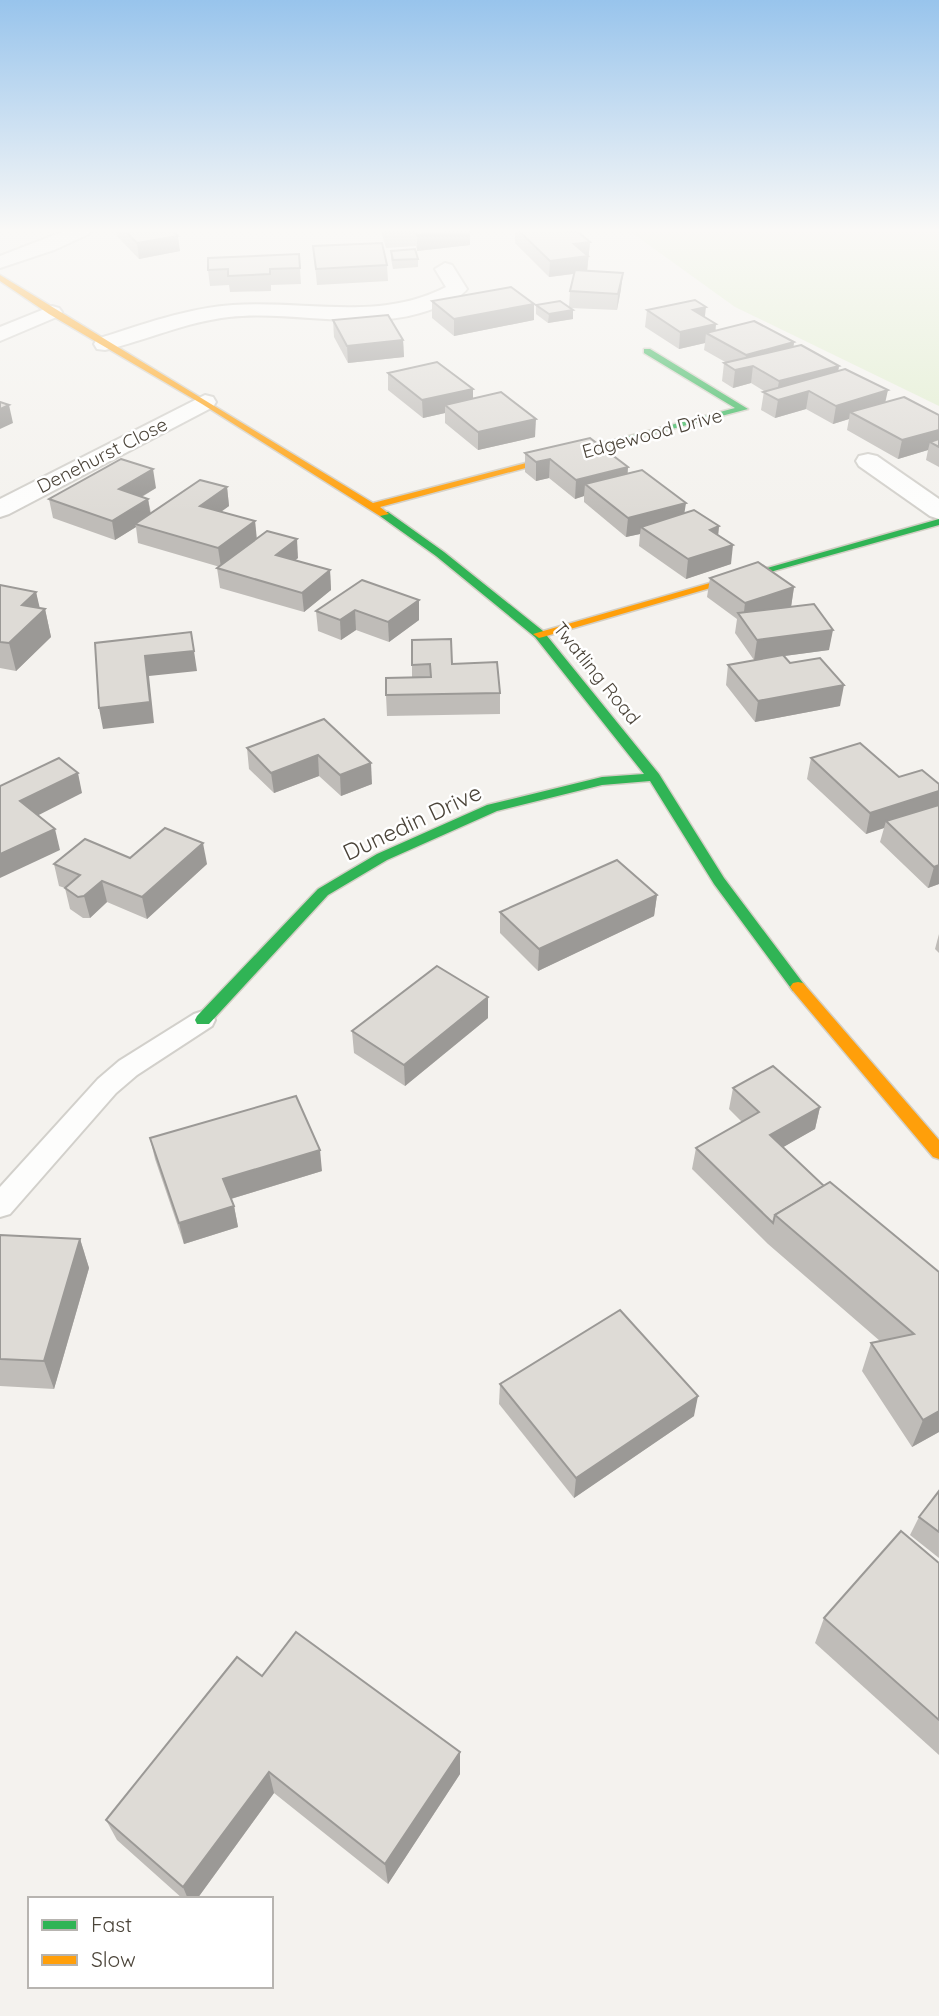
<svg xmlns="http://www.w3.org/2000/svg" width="939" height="2016" viewBox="0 0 939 2016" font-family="Quicksand,sans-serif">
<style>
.green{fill:#e1eecf}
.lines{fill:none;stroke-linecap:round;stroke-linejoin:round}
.lane-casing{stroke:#d2d0cb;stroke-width:4}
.street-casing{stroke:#d2d0cb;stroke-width:4}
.fast-casing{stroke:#d3cfc5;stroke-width:3}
.slow-casing{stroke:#d3cfc5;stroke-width:3}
.lane{fill:#fdfdfc;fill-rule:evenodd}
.street{fill:#fdfdfc;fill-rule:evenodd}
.fast{fill:#30b455;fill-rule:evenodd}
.slow{fill:#ff9f0a;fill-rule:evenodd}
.wall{fill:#bfbcb8}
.shaded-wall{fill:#9b9996}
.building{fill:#dedbd6;stroke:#9b9996;stroke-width:2}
.labels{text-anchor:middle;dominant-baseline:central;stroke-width:5;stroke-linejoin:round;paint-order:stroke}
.far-street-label{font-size:19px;fill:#4b4439;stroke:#fff}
.street-label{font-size:23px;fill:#4b4439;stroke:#fff}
</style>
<rect width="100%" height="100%" fill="#f4f2ee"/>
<!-- green -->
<path class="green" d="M 628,230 L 939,230 L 939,406 L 735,307 Z"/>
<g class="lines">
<defs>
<path id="lane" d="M 203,1011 L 212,1014 L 215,1020 L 212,1026 L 137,1075 L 116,1093 L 10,1214 L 0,1217 L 0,1187 L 98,1079 L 119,1061 L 194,1014 Z"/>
<g id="street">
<path d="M 67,230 L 91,230 L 89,234 L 54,250 L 0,268 L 0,256 Z"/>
<path d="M 445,263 L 452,265 L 467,289 C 463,295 456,297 450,301 C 382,338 302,309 229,317 C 186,322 147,340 105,350 L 97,349 L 94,344 L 97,339 C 141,325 187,308 233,305 C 305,300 379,322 446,287 L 435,269 Z"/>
<path d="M 52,306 L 59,308 L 62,312 L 59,316 L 0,341 L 0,327 Z"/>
<path d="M 205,395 L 213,397 L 216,402 L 213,407 L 9,514 L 0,517 L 0,499 Z"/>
<path d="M 868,454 L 877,456 L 939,499 L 939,519 L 930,516 L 859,466 L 856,461 L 859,456 Z"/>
</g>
<g id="fast">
<path d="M 644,349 L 650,349 L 748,409 L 603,447 L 603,443 L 735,408 L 644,353 Z"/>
<path d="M 380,512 L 388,512 L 444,552 L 543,631 L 659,774 L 724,878 L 803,983 L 806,987 L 803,991 L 793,991 L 714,884 L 650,781 L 602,785 L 497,811 L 387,860 L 328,895 L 209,1024 L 197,1024 L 195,1020 L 197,1016 L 318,889 L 377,854 L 487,805 L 602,777 L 644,774 L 535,637 L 436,556 L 380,516 Z"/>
<path d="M 939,519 L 939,525 L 770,572 L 760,570 Z"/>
</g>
<g id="slow">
<path d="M 0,275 L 373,503 L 606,442 L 611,445 L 380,507 L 389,514 L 380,516 L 202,404 L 49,314 L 0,281 Z"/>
<path d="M 762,568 L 772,570 L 543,637 L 539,638 L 533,634 Z"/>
<path d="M 798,982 L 803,983 L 939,1140 L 939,1159 L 933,1157 L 793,991 L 790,987 L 793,983 Z"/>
</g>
</defs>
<!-- lane casing -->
<use href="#lane" class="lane-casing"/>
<!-- street casing -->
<use href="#street" class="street-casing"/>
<!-- fast casing -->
<use href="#fast" class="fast-casing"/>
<!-- slow casing -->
<use href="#slow" class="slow-casing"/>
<!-- lane -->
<use href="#lane" class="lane"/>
<!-- street -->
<use href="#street" class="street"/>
<!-- fast -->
<use href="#fast" class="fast"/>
<!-- slow -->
<use href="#slow" class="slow"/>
</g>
<!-- wall -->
<g class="wall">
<path d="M 116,230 L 172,230 L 180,251 L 139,259 L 117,236 Z"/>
<path d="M 382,230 L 488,230 L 472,232 L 470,230 L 470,245 L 417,251 L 416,246 L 386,248 L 382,235 Z"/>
<path d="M 515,230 L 563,230 L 565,232 L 590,242 L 587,271 L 621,289 L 617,310 L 570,308 L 573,319 L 548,323 L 536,314 L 536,305 L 569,307 L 570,291 L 574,274 L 549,277 L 515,243 Z"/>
<path d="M 313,246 L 387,265 L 388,281 L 317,285 Z"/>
<path d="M 391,251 L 418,259 L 418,267 L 393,269 L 391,259 Z"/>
<path d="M 299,254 L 301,284 L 271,285 L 271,291 L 230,292 L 229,285 L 210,286 L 208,270 Z"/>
<path d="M 432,301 L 534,304 L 534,320 L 454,336 L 432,318 Z"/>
<path d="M 647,310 L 705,317 L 716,330 L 794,342 L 793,347 L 839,366 L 838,371 L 886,402 L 939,415 L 939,467 L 926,460 L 928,450 L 898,459 L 847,430 L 849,419 L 833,424 L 806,409 L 775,418 L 761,410 L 764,391 L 751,383 L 733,388 L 722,381 L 724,363 L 727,363 L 704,350 L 705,343 L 679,349 L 645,327 Z"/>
<path d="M 333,320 L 403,340 L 404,357 L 348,363 L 334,337 Z"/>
<path d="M 388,373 L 473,389 L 473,398 L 535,437 L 478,450 L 445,423 L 445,413 L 423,418 L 388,390 Z"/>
<path d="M 525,453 L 628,473 L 684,513 L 719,526 L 718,535 L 731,564 L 686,579 L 639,546 L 640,534 L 626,537 L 584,502 L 584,496 L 575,499 L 549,478 L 536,481 L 525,472 Z"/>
<path d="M 227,487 L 229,506 L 221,512 L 255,521 L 256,539 L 298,558 L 295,560 L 330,570 L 331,590 L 304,612 L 220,588 L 217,568 L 220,567 L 138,543 L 136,527 L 115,540 L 53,518 L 49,499 L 156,488 L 142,497 L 148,499 L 151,513 Z"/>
<path d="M 710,578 L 794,587 L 791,607 L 829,650 L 784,656 L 790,663 L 840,706 L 755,722 L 726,685 L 728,665 L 754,660 L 735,633 L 737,619 L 707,597 Z"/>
<path d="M 0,585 L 36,592 L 39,608 L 45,609 L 51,637 L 16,671 L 0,668 Z"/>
<path d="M 419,600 L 419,620 L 389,642 L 356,630 L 341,640 L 318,631 L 316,611 Z"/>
<path d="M 412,640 L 500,693 L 500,714 L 387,716 L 386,695 L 412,678 Z"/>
<path d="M 324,719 L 372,784 L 341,796 L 319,776 L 274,793 L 249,769 L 247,748 Z"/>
<path d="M 811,758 L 899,777 L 922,770 L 939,884 L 928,888 L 880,842 L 884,828 L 866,834 L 807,779 Z"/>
<path d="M 130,858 L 207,864 L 147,919 L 107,902 L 90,918 L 83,918 L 70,909 L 65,888 L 59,886 L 54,864 Z"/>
<path d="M 657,895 L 654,916 L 538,971 L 500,933 L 500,912 Z"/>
<path d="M 939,934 L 939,953 L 935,949 Z"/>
<path d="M 488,1018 L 405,1086 L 354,1053 L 352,1031 Z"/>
<path d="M 733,1088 L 820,1107 L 815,1129 L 783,1147 L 824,1186 L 939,1272 L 939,1432 L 912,1447 L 862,1371 L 871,1343 L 880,1341 L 768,1244 L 692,1169 L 696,1148 L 742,1122 L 729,1109 Z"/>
<path d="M 150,1138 L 322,1171 L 231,1199 L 234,1206 L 238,1227 L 184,1244 L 155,1159 Z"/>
<path d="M 0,1235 L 80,1239 L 89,1268 L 54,1389 L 0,1386 Z"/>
<path d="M 500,1384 L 694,1416 L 574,1498 L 499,1404 Z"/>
<path d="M 939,1491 L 939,1558 L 910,1535 L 919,1517 Z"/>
<path d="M 939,1563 L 939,1755 L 815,1643 L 824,1618 Z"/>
<path d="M 262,1676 L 460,1774 L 388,1884 L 274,1793 L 197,1899 L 183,1899 L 117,1840 L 106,1820 Z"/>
</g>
<!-- shaded-wall -->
<g class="shaded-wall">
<path d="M 465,230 L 470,230 L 470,245 L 417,251 L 417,235 Z"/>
<path d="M 472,230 L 488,230 L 472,232 Z"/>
<path d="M 178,236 L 180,251 L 139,259 L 137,243 Z"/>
<path d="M 590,242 L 587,272 L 549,277 L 550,261 L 574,244 Z"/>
<path d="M 623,273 L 621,289 L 617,310 L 618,294 Z"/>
<path d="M 534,304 L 534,320 L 454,336 L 454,319 Z"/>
<path d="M 706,307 L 704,324 L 693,310 Z"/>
<path d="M 573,310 L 573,319 L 548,323 L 549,314 Z"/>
<path d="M 716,324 L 715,337 L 706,333 L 705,343 L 679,349 L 680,332 Z"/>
<path d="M 403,340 L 404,357 L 348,363 L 347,346 Z"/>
<path d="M 794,342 L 792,360 L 753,366 L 751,383 L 733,388 L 735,370 L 745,368 L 746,355 Z"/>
<path d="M 839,366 L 836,384 L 776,399 L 779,381 Z"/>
<path d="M 473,389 L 473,407 L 445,405 L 445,413 L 423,418 L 422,400 Z"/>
<path d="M 888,390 L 884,408 L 850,412 L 849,419 L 833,424 L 836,406 Z"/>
<path d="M 809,391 L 806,409 L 775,418 L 778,400 Z"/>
<path d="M 9,405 L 13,423 L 0,429 L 0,409 Z"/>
<path d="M 536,419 L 535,437 L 478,450 L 478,432 Z"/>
<path d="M 939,430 L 939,447 L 930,442 L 928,450 L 898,459 L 902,440 Z"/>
<path d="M 550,459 L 549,478 L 536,481 L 536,462 Z"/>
<path d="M 628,467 L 627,486 L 585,484 L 584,496 L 575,499 L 576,480 Z"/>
<path d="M 153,469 L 156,488 L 122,508 L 119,489 Z"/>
<path d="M 227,487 L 229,506 L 202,525 L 200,506 Z"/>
<path d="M 148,499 L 151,518 L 135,524 L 136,527 L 115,540 L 112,521 Z"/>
<path d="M 686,503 L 683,522 L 641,527 L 640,534 L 626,537 L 628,518 Z"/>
<path d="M 255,521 L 257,540 L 221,567 L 218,548 Z"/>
<path d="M 719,526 L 717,546 L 710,530 Z"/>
<path d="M 297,539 L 298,558 L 278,574 L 276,555 Z"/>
<path d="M 733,545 L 731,564 L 686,579 L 688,559 Z"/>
<path d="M 330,570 L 331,590 L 304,612 L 302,593 Z"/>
<path d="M 794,587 L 791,607 L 743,620 L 745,603 Z"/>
<path d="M 36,592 L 41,613 L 45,609 L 51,637 L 16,671 L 9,643 L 22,605 Z"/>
<path d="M 419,600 L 419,620 L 389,642 L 388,622 Z"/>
<path d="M 355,610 L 356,630 L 341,640 L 340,620 Z"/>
<path d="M 833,630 L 829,650 L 754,660 L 757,640 Z"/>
<path d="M 194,651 L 197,671 L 149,676 L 154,723 L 103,729 L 99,708 L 145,656 Z"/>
<path d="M 844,685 L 840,706 L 755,722 L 758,701 Z"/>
<path d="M 318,755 L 319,776 L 274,793 L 271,773 Z"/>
<path d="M 371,763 L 372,784 L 341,796 L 340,775 Z"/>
<path d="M 78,773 L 82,793 L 25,822 L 20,801 Z"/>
<path d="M 939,791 L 939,810 L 886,821 L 884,828 L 866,834 L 870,813 Z"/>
<path d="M 55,829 L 60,850 L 0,878 L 0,854 Z"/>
<path d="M 203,843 L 207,864 L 147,919 L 142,897 Z"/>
<path d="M 939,865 L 939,884 L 928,888 L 934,867 Z"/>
<path d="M 102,881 L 107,902 L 90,918 L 84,896 Z"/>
<path d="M 657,895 L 654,916 L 538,971 L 539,949 Z"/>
<path d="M 488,997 L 488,1018 L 405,1086 L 404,1065 Z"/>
<path d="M 820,1107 L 815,1129 L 766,1157 L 770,1135 Z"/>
<path d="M 320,1150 L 322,1171 L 227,1200 L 223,1179 Z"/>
<path d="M 234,1206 L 238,1227 L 184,1244 L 179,1223 Z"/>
<path d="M 80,1239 L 89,1268 L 54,1389 L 44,1361 Z"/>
<path d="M 698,1396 L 694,1416 L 574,1498 L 576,1478 Z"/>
<path d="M 939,1411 L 939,1432 L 912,1447 L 923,1420 Z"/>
<path d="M 460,1752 L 460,1774 L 388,1884 L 385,1864 Z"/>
<path d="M 269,1772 L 274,1793 L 197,1899 L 188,1899 L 183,1887 Z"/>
</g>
<!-- building -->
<g class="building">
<path d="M 124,230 L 172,230 L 178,236 L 137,243 Z"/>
<path d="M 384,230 L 465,230 L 417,235 L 415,231 L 385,232 Z"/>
<path d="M 518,230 L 563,230 L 565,232 L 577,231 L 590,242 L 574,244 L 588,256 L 550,261 Z"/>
<path d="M 382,243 L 387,265 L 316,269 L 313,246 Z"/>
<path d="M 415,249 L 418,259 L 393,260 L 391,251 Z"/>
<path d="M 299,254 L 300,268 L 270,269 L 270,274 L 228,276 L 228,269 L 208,270 L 208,258 Z"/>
<path d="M 575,270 L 623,273 L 618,294 L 570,291 Z"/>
<path d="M 511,287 L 534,304 L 454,319 L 432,301 Z"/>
<path d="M 695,300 L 706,307 L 693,310 L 716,324 L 680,332 L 647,310 Z"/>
<path d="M 560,301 L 573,310 L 549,314 L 536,305 Z"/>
<path d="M 388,315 L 403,340 L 347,346 L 333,320 Z"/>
<path d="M 754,321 L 794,342 L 746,355 L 706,333 Z"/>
<path d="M 801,345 L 839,366 L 779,381 L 753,366 L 735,370 L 724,363 Z"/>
<path d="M 437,362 L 473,389 L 422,400 L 388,373 Z"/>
<path d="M 845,369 L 888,390 L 836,406 L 809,391 L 778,400 L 763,392 Z"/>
<path d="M 501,392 L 536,419 L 478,432 L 445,405 Z"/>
<path d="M 904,397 L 939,415 L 939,430 L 902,440 L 850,412 Z"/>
<path d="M 0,402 L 9,405 L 0,409 Z"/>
<path d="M 590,438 L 628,467 L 576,480 L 550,459 L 536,462 L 525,453 Z"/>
<path d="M 939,439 L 939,447 L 930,442 Z"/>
<path d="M 121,459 L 153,469 L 119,489 L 148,499 L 112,521 L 49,499 Z"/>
<path d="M 642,470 L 686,503 L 628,518 L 585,484 Z"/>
<path d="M 200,480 L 227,487 L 200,506 L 255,521 L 218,548 L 135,524 Z"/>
<path d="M 694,510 L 719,526 L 710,530 L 733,545 L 688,559 L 641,527 Z"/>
<path d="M 267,531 L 297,539 L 276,555 L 330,570 L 302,593 L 217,568 Z"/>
<path d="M 758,562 L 794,587 L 745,603 L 710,578 Z"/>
<path d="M 362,580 L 419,600 L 388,622 L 355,610 L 340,620 L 316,611 Z"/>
<path d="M 0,585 L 36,592 L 22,605 L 45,609 L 9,643 L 0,642 Z"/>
<path d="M 814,604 L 833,630 L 757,640 L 738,613 Z"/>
<path d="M 191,632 L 194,651 L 145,656 L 150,702 L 99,708 L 95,643 Z"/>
<path d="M 451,639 L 452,664 L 497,662 L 500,693 L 386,695 L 386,678 L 431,677 L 430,664 L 412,665 L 412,640 Z"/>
<path d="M 783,655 L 790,663 L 820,658 L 844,685 L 758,701 L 728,665 Z"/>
<path d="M 324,719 L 371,763 L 340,775 L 318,755 L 271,773 L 247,748 Z"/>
<path d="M 860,743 L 899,777 L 922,770 L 939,784 L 939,791 L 870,813 L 811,758 Z"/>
<path d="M 59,758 L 78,773 L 20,801 L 55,829 L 0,854 L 0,786 Z"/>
<path d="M 939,805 L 939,865 L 934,867 L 886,821 Z"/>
<path d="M 165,828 L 203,843 L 142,897 L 102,881 L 84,896 L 78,897 L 65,888 L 80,875 L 54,864 L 85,839 L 130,858 Z"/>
<path d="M 617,860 L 657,895 L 539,949 L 500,912 Z"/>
<path d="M 437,966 L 488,997 L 404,1065 L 352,1031 Z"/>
<path d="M 773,1066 L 820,1107 L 770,1135 L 824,1186 L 775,1215 L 773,1223 L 696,1148 L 759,1112 L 733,1088 Z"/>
<path d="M 296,1096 L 320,1150 L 223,1179 L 234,1206 L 179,1223 L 150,1138 Z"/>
<path d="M 830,1182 L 939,1272 L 939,1411 L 923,1420 L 871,1343 L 914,1334 L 775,1215 Z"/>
<path d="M 0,1235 L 80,1239 L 44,1361 L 0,1359 Z"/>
<path d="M 620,1310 L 698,1396 L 576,1478 L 500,1384 Z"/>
<path d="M 939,1491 L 939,1532 L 919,1517 Z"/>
<path d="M 901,1531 L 939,1563 L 939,1720 L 824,1618 Z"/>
<path d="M 296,1632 L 460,1752 L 385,1864 L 269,1772 L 183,1887 L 106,1820 L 237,1657 L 262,1676 Z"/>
</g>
<!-- sky -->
<linearGradient id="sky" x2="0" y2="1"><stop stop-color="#98c4ec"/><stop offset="0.45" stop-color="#faf9f7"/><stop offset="1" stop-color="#faf9f7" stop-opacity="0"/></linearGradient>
<rect width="939" height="512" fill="url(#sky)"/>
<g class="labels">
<!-- far-street labels -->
<g class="far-street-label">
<text transform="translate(652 433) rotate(-15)">Edgewood Drive</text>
<text transform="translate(102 455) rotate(-27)">Denehurst Close</text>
<text transform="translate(597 673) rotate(51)">Twatling Road</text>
</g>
<!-- street labels -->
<g class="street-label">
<text transform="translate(412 822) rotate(-25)">Dunedin Drive</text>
</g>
</g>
<!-- legend -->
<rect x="28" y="1897" width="245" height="91" fill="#ffffff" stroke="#b7b4b0" stroke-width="2"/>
<rect x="42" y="1920" width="35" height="10" fill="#30b455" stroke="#b7b4b0" stroke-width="2"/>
<text x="91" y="1932" font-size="21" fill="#4b4439">Fast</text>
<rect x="42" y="1955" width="35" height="10" fill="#ff9f0a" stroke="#b7b4b0" stroke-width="2"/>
<text x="91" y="1967" font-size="21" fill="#4b4439">Slow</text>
</svg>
